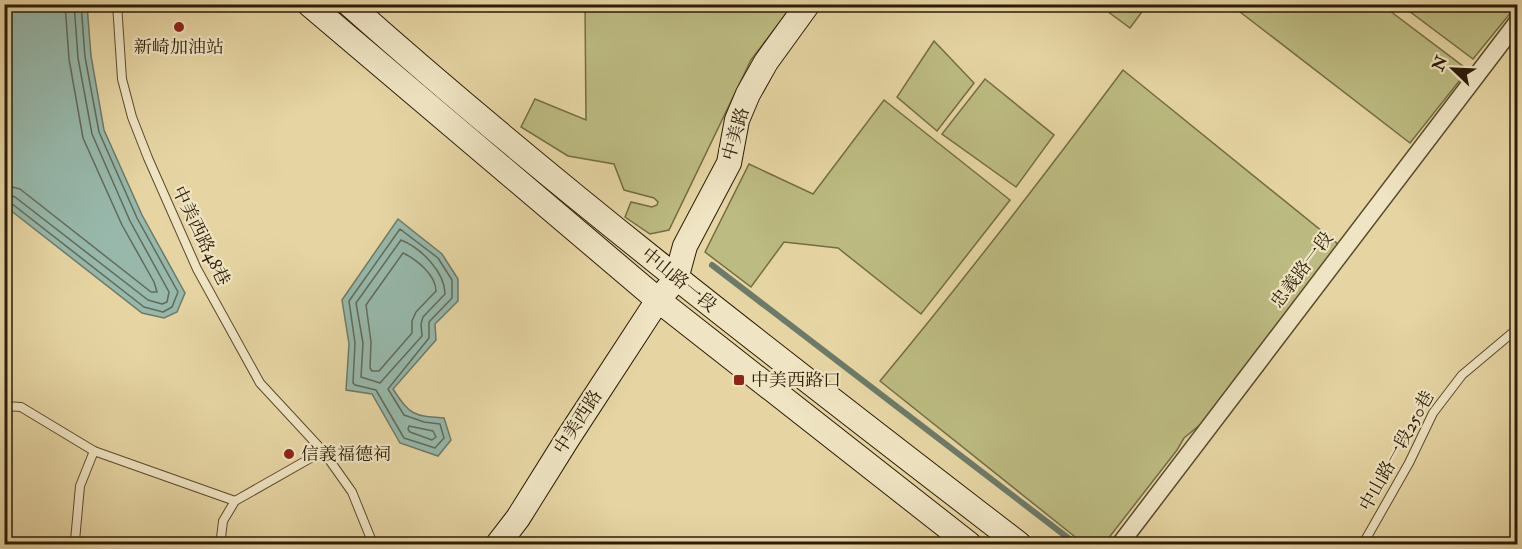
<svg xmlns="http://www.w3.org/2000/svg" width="1522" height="549" viewBox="0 0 1522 549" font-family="'IM FELL Double Pica','Noto Serif TC',serif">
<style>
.green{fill:#bcbb81;stroke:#746c44;stroke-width:1.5}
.water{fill:#97b8ab;stroke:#6c7a69;stroke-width:1.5}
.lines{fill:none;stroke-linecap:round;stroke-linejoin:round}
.shore{stroke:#626a59;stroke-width:1.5}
.stream{stroke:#6c7a69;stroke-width:6}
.lane-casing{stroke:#5a4a2e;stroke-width:10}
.street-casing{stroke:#5a4a2e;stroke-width:19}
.secondary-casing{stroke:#2c1c07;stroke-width:26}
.lane{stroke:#efe4c3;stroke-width:8}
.street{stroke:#efe4c3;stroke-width:16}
.secondary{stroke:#efe4c3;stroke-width:24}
.poi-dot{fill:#8f2418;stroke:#efe4c3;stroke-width:2}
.labels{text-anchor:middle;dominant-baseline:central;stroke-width:4.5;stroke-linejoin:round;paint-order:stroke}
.poi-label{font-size:18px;fill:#2c1c07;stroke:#efe4c3;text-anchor:start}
.street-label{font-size:18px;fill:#2c1c07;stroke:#efe4c3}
</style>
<rect width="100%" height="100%" fill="#e6d5a3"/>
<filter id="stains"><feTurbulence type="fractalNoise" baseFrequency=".00333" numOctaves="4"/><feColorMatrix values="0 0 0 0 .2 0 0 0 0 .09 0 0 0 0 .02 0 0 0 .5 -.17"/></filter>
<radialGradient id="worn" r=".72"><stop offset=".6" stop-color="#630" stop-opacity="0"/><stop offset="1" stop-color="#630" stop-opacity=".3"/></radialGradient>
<!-- green -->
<g class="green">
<path d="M 585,5 L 793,5 L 751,60 L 669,230 L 650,234 L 625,217 L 631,202 L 652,207 L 657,205 L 658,202 L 654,198 L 624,190 L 614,164 L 568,156 L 521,127 L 535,99 L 586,120 Z"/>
<path d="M 1099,5 L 1147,5 L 1130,28 Z"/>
<path d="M 1231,5 L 1382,5 L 1468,70 L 1410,143 Z"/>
<path d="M 1401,5 L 1517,5 L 1473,59 Z"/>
<path d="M 934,41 L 974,83 L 937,131 L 897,97 Z"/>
<path d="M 1123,70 L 1344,249 L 1228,402 L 1184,438 L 1177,450 L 1104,544 L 1084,544 L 880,381 C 964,280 1044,176 1123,70 Z"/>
<path d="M 985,79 L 1054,135 L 1016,187 L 942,134 Z"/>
<path d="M 884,100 L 1010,200 L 921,314 L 838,248 L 784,242 L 751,287 L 705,252 L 749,164 L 813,194 Z"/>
</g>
<!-- water -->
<g class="water">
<path d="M 4,5 L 87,5 L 91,56 L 104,130 L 142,215 L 185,293 L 177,312 L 164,318 L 142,313 L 5,206 Z"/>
<path d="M 398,219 L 442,254 L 458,279 L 458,301 L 435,324 L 436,340 L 393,389 C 410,415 413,416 444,418 L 451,440 L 438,456 L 400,443 L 372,394 L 346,390 L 349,344 L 342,300 Z"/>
</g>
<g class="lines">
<!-- shore -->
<g class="shore">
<path d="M 4,185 L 20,189 L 151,292 L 157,292 L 154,282 L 122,225 L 83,138 L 69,59 L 65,4"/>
<path d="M 4,194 L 15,197 L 148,300 L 162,304 L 167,302 L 169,292 L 130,221 L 92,134 L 78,58 L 74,4"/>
<path d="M 4,201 L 11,203 L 144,307 L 163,312 L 172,307 L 178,292 L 137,218 L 99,132 L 85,57 L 81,4"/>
<path d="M 400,229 L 438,258 L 452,280 L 452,298 L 429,322 L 429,338 L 388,389 L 404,415 L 424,422 L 440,424 L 444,438 L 435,448 L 404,438 L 376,390 L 355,385 L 353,383 L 355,343 L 349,301 Z"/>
<path d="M 401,240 C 421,248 445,272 445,294 L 423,317 L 421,324 L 422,336 L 380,383 L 361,377 L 363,343 L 356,303 Z"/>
<path d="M 403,253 C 416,259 436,275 436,291 L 416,312 L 412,321 L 412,333 L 379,371 L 372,371 L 370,368 L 371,342 L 366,305 Z"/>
<path d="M 409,426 L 433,431 L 436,437 L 432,440 L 410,432 L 408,429 Z"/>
</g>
<!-- stream -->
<path class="stream" d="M 712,265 L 1076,544"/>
<defs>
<g id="lane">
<path d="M 117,4 L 122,79 L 132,117 L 148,158 L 197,269 L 260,383 L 323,451 L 352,492 L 373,544"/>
<path d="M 4,406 L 21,407 L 94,451 L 235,501"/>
<path d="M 77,544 L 75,541 L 80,486 L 94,451"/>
<path d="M 224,544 L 221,538 L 223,521 L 235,501 L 323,451"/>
<path d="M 1363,544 L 1409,463 L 1433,413 L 1462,375 L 1518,328"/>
</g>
<path id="street" d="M 1120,544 L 1518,21"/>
<g id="secondary">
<path d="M 309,4 L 658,300 L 969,544"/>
<path d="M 349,4 C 564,195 792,369 1019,544"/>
<path d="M 498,544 L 518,518 L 568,438 L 658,300 L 676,279 L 685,246 L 729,163 L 737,120 L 748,94 L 766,62 L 808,4"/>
</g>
</defs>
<!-- lane casing -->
<use href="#lane" class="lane-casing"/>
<!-- street casing -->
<use href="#street" class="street-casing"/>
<!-- secondary casing -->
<use href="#secondary" class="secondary-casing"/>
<!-- lane -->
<use href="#lane" class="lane"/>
<!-- street -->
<use href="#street" class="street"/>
<!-- secondary -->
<use href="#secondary" class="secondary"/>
</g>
<!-- markers -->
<g class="poi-dot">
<circle cx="179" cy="27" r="6"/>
<rect x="733" y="374" width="12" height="12" rx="3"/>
<circle cx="289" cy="454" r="6"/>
</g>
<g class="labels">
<!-- poi labels -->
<g class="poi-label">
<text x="179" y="47" text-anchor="middle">新崎加油站</text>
<text x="751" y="380">中美西路口</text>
<text x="301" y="454">信義福德祠</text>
</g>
<!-- street labels -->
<g class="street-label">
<text transform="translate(736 134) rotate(-74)">中美路</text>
<text transform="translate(201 236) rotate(64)">中美西路48巷</text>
<text transform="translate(1302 270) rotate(-53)">忠義路一段</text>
<text transform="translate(679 280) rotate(39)">中山路一段</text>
<text transform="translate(578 422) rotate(-57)">中美西路</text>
<text transform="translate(1397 451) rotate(-61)">中山路一段250巷</text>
</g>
</g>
<!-- margin -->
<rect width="1522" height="549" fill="none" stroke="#e6d5a3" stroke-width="24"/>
<rect x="6" y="6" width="1510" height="537" fill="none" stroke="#2c1c07" stroke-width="3"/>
<rect x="12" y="12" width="1498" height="525" fill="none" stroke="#2c1c07" stroke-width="1.5"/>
<!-- north arrow -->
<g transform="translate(1453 69) rotate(293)" stroke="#efe4c3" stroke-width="4.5" paint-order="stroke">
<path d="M0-4.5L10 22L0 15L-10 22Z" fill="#2c1c07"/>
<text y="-9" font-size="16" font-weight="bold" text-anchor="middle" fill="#2c1c07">N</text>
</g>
<rect width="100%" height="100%" filter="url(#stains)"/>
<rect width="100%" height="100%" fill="url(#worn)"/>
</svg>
